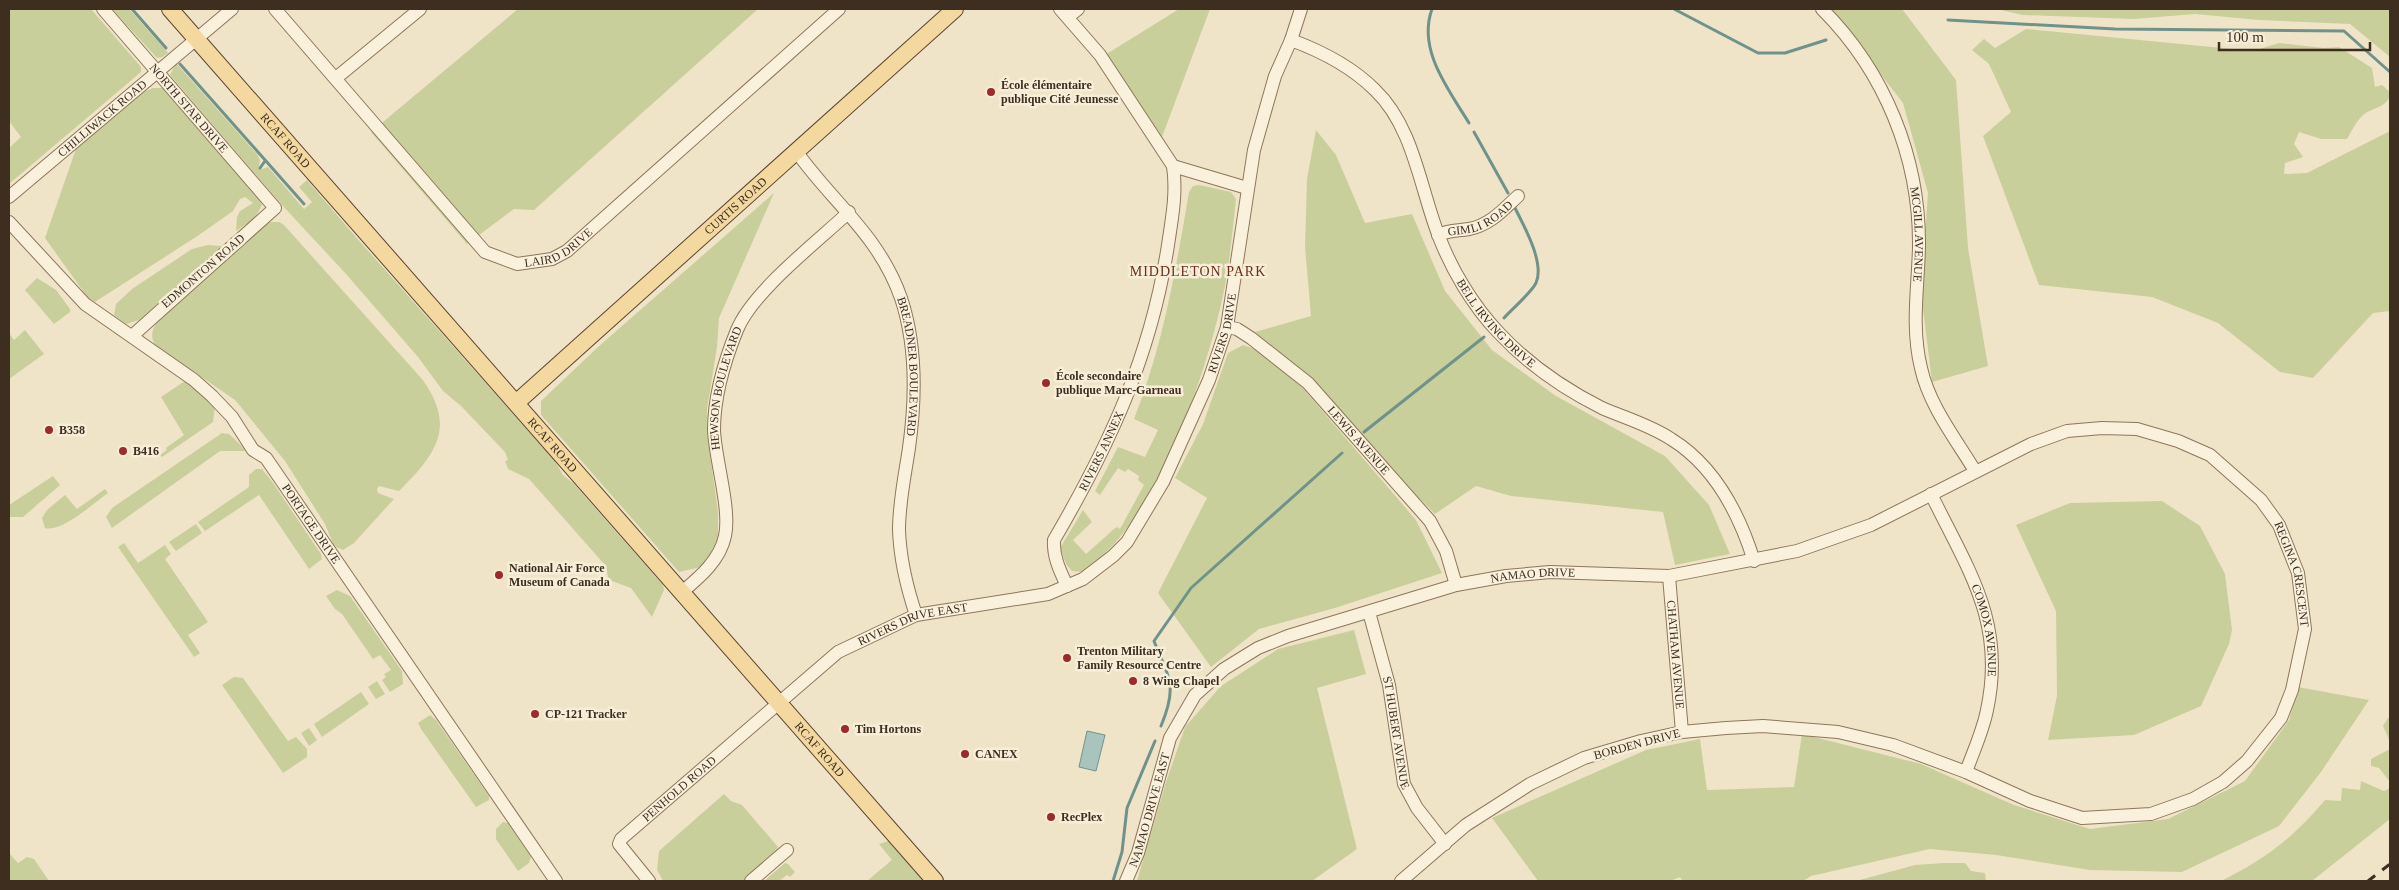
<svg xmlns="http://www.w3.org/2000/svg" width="2399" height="890" viewBox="0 0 2399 890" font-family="Georgia,serif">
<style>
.green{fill:#c9cf9b}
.water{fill:#a9c4bc;stroke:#6f938a}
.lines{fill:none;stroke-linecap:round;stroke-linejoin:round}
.stream{stroke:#6f938a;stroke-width:3}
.minor-casing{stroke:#8d765c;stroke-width:14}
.major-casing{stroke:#5b4430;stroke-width:18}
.minor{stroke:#faf1dc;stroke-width:12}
.major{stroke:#f3d9a0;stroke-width:16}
.rail{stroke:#3d2e20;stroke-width:3;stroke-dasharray:9 9;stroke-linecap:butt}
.poi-dot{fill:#9e2a2b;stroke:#f7eed8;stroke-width:2}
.labels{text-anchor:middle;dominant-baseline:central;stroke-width:5;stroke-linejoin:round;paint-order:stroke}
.poi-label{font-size:12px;font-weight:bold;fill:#3d2e20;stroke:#f7eed8;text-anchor:start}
.street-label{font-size:12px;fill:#3d2e20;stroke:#f7eed8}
.neighbourhood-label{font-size:14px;letter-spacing:1px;fill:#6b2e1e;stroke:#f7eed8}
</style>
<rect width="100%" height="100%" fill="#f0e4c8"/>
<!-- green -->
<g class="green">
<path d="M 9,9 L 91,9 L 141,67 L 141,72 L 9,184 L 9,148 L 21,137 L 9,121 Z"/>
<path d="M 112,9 L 129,9 L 168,53 L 162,57 L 157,58 Z"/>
<path d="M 518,9 L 758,9 L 534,210 L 514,209 L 467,244 L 371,132 Z"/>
<path d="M 1179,9 L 1210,9 L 1162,137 L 1105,55 Z"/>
<path d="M 1830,9 L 1902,9 L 1956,80 L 1968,248 L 1988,366 L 1932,382 L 1921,292 L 1928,193 L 1903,103 Z"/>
<path d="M 1996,9 L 2390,9 L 2390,57 L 2350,24 L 2259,20 L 2195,14 L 2134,19 L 2023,15 Z"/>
<path d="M 2026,29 L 2253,51 L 2279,43 L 2324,48 L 2339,47 L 2372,68 L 2375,87 L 2382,85 L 2390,92 C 2390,108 2371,107 2362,116 C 2356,122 2351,132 2347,139 L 2321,139 L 2299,132 L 2294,144 L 2303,157 L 2285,163 L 2284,174 L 2307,173 L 2390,131 L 2390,311 L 2373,313 L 2313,378 L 2280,372 L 2218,323 L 2152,297 L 2039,285 L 1983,136 L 2011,112 L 1989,64 L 1972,50 L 1984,39 L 1995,48 Z"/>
<path d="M 176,63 L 257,154 L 260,160 L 259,166 L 262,169 L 268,167 L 304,209 L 312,202 L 299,187 L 307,180 L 355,236 L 555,461 L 563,475 L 574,484 L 663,585 L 664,590 L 652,617 L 631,588 L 609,580 L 605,565 L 529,479 L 508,469 L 505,461 L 508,460 L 505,452 L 461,406 L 443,391 L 418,357 L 346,274 L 281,204 L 170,75 Z"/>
<path d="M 153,88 L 163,88 L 258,197 L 262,205 L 255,218 L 236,231 L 237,217 L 240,211 L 253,203 L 245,197 L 240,199 L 233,211 L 199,235 L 95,302 L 88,298 L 45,238 L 77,146 L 139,94 Z"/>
<path d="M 1316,130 L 1336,155 L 1365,223 L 1412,214 L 1445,291 L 1492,350 L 1556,396 L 1665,456 L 1709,505 L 1730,554 L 1675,565 L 1663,512 L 1511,496 L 1476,486 L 1435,514 L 1255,332 L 1311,316 L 1305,247 L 1307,179 Z"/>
<path d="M 1199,185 L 1231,192 L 1236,199 C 1233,228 1230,257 1225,286 C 1208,371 1157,524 1082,572 L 1072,571 L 1066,564 L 1060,548 L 1083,510 L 1092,522 L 1073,540 L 1086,554 L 1114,529 L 1117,527 L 1120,529 L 1144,485 L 1138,480 L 1139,476 L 1128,469 L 1125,472 L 1118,468 L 1100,495 L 1095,491 L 1118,447 L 1145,457 L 1158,430 L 1134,419 C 1163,345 1176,269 1189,192 L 1193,186 Z"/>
<path d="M 774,193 L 719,318 L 717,347 L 707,409 L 707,432 L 718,512 L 718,537 L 710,555 L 701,567 L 679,572 L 541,415 L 541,401 L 598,347 Z"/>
<path d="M 269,222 L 279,222 L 284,225 L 422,379 C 457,427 436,454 399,491 L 379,486 L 377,489 L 378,493 L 394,499 L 354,543 L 343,550 L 334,546 L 325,524 L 285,461 L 235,400 L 155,345 C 150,337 152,328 158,321 Z"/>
<path d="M 208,245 L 222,246 L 139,320 L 126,324 L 114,315 L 116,304 L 132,289 L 192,249 Z"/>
<path d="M 37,278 L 56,290 L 70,309 L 70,312 L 54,324 L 25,290 Z"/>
<path d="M 25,330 L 44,354 L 9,379 L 9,333 L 14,340 Z"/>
<path d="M 1243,345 L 1255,349 L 1301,386 L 1416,520 L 1442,573 L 1335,608 L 1259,629 L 1211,667 L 1158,593 L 1207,498 L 1175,478 L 1203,424 L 1228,353 Z"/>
<path d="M 185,381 L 215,406 L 213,422 L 162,457 L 160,455 L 167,450 L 166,448 L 184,435 L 161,397 Z"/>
<path d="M 222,433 L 229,434 L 247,451 L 220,451 L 112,528 L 106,517 L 112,508 Z"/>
<path d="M 256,469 L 262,469 L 271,480 L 321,554 L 322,559 L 309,569 L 259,495 L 205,531 L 198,522 L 249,487 L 249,475 Z"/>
<path d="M 53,476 L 60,485 L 23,517 L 9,517 L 9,505 Z"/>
<path d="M 105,489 L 108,493 C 94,503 61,533 45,528 L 42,518 L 47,510 L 65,495 L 77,509 Z"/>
<path d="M 2162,501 L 2200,526 L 2225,574 L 2232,630 L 2229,644 L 2201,706 L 2134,735 L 2048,740 L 2057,696 L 2056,611 L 2016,525 L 2070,503 Z"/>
<path d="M 196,524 L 202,533 L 176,551 L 169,542 Z"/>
<path d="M 124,543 L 138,563 L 165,545 L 171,554 L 165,559 L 208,622 L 188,635 L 200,653 L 194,657 L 118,547 Z"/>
<path d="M 337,590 L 350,596 L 402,671 L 403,684 L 390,692 L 382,680 L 386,677 L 384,674 L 391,670 L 380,655 L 373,659 L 342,614 L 335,609 L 326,596 Z"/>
<path d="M 1354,630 L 1366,674 L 1317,688 L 1357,849 L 1312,881 L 1137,881 L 1165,785 L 1185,727 L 1221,686 L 1278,649 Z"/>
<path d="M 234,677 L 243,678 L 288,741 L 296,737 L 307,749 L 307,757 L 283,773 L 222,685 Z"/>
<path d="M 377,681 L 385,694 L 376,699 L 368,687 Z"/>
<path d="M 2298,687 L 2369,700 L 2321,772 L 2279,826 L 2182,872 L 2090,870 L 1996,855 L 1930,849 L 1811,876 L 1803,881 L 1683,881 L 1680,877 L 1670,881 L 1538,881 L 1492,818 L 1646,750 L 1700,739 L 1707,790 L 1794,787 L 1802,734 L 1921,764 L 2014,805 L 2090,829 L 2168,819 L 2245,781 L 2289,720 Z"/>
<path d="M 361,692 L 369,704 L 322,737 L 314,724 Z"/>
<path d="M 430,715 L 436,720 L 489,796 L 489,800 L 476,807 L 421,729 L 418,723 Z"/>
<path d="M 2390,715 L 2390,742 L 2383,726 Z"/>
<path d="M 309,728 L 317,740 L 309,746 L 301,733 Z"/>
<path d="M 2390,749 L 2390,782 L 2379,768 L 2371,766 L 2371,759 Z"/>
<path d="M 2361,781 L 2384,791 L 2390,788 L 2390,819 L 2312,881 L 2221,881 C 2265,859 2293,838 2325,800 L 2341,801 L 2342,788 L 2360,790 Z"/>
<path d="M 724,794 L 731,801 L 742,805 L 778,847 L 775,854 L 745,881 L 663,881 L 657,870 L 659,851 Z"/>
<path d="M 503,822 L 508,823 L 531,857 L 529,863 L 518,871 L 496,839 L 496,829 Z"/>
<path d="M 888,841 L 925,881 L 867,881 L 892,860 L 879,844 Z"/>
<path d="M 9,853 L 18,863 L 27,857 L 34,859 L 49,881 L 9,881 Z"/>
<path d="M 785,863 L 788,864 L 795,872 L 790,877 L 787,875 L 779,881 L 764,881 Z"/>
<path d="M 1944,863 L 1965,863 L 1971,871 L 1985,873 L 1986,881 L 1856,881 L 1915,865 Z"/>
</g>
<!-- water -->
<path class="water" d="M 1087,731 L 1105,735 L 1096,771 L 1079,767 Z"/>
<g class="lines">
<!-- stream -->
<g class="stream">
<path d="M 132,9 L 166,48"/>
<path d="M 1432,9 C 1417,50 1449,90 1469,123"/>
<path d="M 1674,9 L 1758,53 L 1785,53 L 1826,40"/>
<path d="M 1948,20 L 2115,29 L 2344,31 L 2390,72"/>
<path d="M 180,64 L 304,204"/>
<path d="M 1474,132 L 1508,193"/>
<path d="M 260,168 L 265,161"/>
<path d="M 1504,318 C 1512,309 1531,293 1536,283 C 1545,263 1524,226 1515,208"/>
<path d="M 1364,432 L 1484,337"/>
<path d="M 1161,726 C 1178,685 1169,679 1154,641 L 1191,588 L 1342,453"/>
<path d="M 1113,881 L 1122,852 L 1127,808 L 1155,741"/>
</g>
<defs>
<g id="minor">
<path id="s1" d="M 103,9 L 275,208 L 132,336"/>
<path id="s2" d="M 275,9 L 485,252 L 517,264 L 552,259 L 567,251 L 839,9"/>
<path d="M 1060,9 L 1100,55 L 1173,166 L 1247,188"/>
<path id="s3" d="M 1822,9 C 1885,72 1920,158 1919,247 C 1918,288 1911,327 1921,368 C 1929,405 1955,438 1975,471"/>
<path d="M 1068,17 L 1078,9"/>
<path id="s4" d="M 1291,40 C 1321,51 1352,67 1375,90 C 1413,126 1420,187 1438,234 C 1451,269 1473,306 1499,333 C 1528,364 1564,389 1602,408 C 1625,418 1650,425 1671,439 C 1715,466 1739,513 1754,561"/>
<path d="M 336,78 L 420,9"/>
<path id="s5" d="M 796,151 C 832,202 879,235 901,298 C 917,346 916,398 909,448 C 905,475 899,502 899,530 C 900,559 907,588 916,615"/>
<path id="s6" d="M 9,197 L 232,9"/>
<path id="s7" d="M 9,222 L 85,304 L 194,380 L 212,396 L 232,417 L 253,450 L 266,458 L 556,881"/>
<path id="s8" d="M 1438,235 C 1449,230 1458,231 1469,229 C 1490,225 1503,210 1518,196"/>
<path id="s9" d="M 1227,327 L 1237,329 L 1251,338 L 1308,383 L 1430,521 L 1446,551 L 1456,585"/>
<path id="s10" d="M 1931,494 C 1968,570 2006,622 1987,710 C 1983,731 1973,752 1966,772"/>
<path id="s11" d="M 1669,576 L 1682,732"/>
<path id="s12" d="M 1067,586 C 1060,571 1053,557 1054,540 C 1110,444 1151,356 1168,245 C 1172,218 1177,193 1173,166"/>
<path id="s13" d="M 682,592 C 700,577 720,560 725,536 C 731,509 715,459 714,430 C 714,396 724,362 737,330 C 753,291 817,242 849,212"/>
<path id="s14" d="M 1369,612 L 1389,685 L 1404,784 L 1417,808 L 1445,844"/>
<path id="s15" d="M 649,881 L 619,844 L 621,839 L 838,652 L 916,615 L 1048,594 L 1083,579 L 1113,556 L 1127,542 L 1163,482 L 1209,380 L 1227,327 L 1254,150 L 1275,76 L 1291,40 L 1301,9"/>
<path d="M 751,881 L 787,850"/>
<path id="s16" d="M 1126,881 L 1138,853 L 1170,738 L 1195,695 L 1224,669 L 1258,648 L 1288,636 L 1456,585 L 1506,576 L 1550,572 L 1669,576 L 1797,551 L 1871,525 L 2031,444 L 2067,431 L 2102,428 L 2137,429 L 2178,441 L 2210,455 L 2261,500 L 2279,525 L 2298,573 L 2305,629 L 2292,690 L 2281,718 L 2247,761 L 2223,782 L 2193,799 L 2151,814 L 2082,818 L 2030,801 L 1966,772 L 1893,745 L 1838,732 L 1763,726 L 1726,728 L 1682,732 L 1641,741 L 1584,758 L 1530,784 L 1466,825 L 1401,881"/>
</g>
<g id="major">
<path id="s17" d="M 170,9 L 935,881"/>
<path id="s18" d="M 516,403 L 955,9"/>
</g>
</defs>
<!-- minor casing -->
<use href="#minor" class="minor-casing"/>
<!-- major casing -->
<use href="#major" class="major-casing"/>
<!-- minor -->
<use href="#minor" class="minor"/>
<!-- major -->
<use href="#major" class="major"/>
<!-- rail -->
<path class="rail" d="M 2368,881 L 2390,864"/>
</g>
<!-- markers -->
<g class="poi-dot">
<circle cx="991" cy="92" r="5"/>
<circle cx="1046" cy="383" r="5"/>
<circle cx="49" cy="430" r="5"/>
<circle cx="123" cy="451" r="5"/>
<circle cx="499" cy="575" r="5"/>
<circle cx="1067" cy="658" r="5"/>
<circle cx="1133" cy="681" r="5"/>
<circle cx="535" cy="714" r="5"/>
<circle cx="845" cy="729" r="5"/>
<circle cx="965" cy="754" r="5"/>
<circle cx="1051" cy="817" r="5"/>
</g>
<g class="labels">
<!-- poi labels -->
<g class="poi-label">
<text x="1001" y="85">École élémentaire<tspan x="1001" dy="14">publique Cité Jeunesse</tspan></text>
<text x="1056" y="376">École secondaire<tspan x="1056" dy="14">publique Marc-Garneau</tspan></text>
<text x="59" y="430">B358</text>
<text x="133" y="451">B416</text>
<text x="509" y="568">National Air Force<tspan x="509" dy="14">Museum of Canada</tspan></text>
<text x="1077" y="651">Trenton Military<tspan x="1077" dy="14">Family Resource Centre</tspan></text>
<text x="1143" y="681">8 Wing Chapel</text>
<text x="545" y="714">CP-121 Tracker</text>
<text x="855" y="729">Tim Hortons</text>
<text x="975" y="754">CANEX</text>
<text x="1061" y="817">RecPlex</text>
</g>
<!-- street labels -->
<g class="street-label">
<text stroke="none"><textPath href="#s1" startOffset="131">NORTH STAR DRIVE</textPath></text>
<text stroke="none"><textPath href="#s6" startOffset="122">CHILLIWACK ROAD</textPath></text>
<text stroke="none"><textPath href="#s17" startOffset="175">RCAF ROAD</textPath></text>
<text stroke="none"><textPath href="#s18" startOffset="295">CURTIS ROAD</textPath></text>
<text stroke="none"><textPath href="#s8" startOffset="46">GIMLI ROAD</textPath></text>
<text stroke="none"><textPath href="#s3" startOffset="251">MCGILL AVENUE</textPath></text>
<text stroke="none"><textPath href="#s2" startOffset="401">LAIRD DRIVE</textPath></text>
<text transform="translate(203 271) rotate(-41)">EDMONTON ROAD</text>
<text stroke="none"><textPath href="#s4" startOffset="365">BELL IRVING DRIVE</textPath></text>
<text stroke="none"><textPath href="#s15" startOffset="886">RIVERS DRIVE</textPath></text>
<text stroke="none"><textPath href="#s5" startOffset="251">BREADNER BOULEVARD</textPath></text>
<text stroke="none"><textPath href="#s13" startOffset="222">HEWSON BOULEVARD</textPath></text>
<text stroke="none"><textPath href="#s9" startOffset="176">LEWIS AVENUE</textPath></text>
<text stroke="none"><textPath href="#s17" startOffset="580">RCAF ROAD</textPath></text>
<text stroke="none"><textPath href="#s12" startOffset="149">RIVERS ANNEX</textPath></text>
<text stroke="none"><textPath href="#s7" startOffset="432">PORTAGE DRIVE</textPath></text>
<text stroke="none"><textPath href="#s16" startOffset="1425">REGINA CRESCENT</textPath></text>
<text stroke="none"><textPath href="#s16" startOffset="564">NAMAO DRIVE</textPath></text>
<text stroke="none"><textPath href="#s15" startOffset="420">RIVERS DRIVE EAST</textPath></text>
<text stroke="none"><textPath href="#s10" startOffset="148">COMOX AVENUE</textPath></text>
<text stroke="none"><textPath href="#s11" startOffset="79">CHATHAM AVENUE</textPath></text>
<text stroke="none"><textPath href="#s14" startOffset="124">ST HUBERT AVENUE</textPath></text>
<text transform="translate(1637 744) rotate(-15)">BORDEN DRIVE</text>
<text stroke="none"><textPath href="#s17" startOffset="985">RCAF ROAD</textPath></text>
<text stroke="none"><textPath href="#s15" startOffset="130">PENHOLD ROAD</textPath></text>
<text stroke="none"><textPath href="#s16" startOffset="75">NAMAO DRIVE EAST</textPath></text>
</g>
<!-- neighbourhood labels -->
<g class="neighbourhood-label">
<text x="1198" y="271">MIDDLETON PARK</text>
</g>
</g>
<!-- border -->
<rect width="2399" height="890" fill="none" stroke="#3d2e20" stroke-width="20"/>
<!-- scale -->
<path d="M2219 42v8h151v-8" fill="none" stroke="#3d2e20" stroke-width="2.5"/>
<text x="2226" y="42" font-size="15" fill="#3d2e20" stroke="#f7eed8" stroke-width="4" paint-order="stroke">100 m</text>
</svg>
